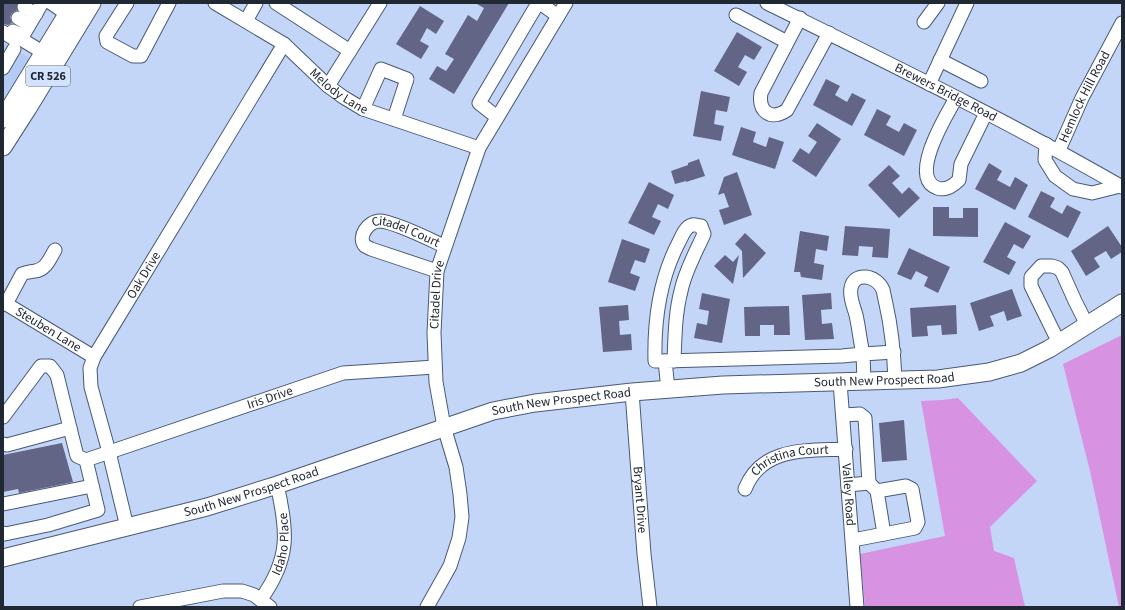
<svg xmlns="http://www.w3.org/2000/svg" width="1125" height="610" viewBox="0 0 1125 610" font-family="'Source Sans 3',sans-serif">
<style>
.built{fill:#b4cbf3}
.green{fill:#d793e1}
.building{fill:#636586}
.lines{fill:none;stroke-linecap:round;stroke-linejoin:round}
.minor-casing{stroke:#485976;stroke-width:15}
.major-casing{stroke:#485976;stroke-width:19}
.minor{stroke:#fff;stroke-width:13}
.major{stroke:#fff;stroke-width:17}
.labels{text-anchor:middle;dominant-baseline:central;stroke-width:4;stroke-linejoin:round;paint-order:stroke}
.shield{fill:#d3e3fe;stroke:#566071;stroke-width:1}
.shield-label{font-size:12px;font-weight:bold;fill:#202834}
.street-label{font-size:13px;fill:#202834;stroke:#d3e3fe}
</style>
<rect width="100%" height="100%" fill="#c3d6f8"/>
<!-- built -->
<path class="built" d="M 3,42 L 30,58 L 3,104 Z"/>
<!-- green -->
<g class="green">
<path d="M 1122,335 L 1122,607 L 1119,607 L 1090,471 L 1063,364 Z"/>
<path d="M 958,398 L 1037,481 L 990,527 L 994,551 L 1014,558 L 1025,607 L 865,607 L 860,554 L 945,536 L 921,401 L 942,400 Z"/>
</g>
<!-- building -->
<g class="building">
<path d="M 3,3 L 17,3 L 17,10 L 12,13 L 10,17 L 12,23 L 8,25 L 3,24 Z"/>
<path d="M 475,3 L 509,3 L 454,94 L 429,79 L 437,66 L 446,71 L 454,59 L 445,54 L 468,15 L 477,21 L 484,8 Z"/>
<path d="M 420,6 L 444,21 L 436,34 L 427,28 L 420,41 L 429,46 L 421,59 L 396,44 Z"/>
<path d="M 737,32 L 762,47 L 754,60 L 745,55 L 738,67 L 747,72 L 739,86 L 714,71 Z"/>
<path d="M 826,79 L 840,86 L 835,95 L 847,102 L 852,93 L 866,100 L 852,126 L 813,105 Z"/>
<path d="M 701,91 L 730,97 L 727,112 L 716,110 L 714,124 L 724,126 L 721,141 L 693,136 Z"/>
<path d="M 877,109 L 891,116 L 886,125 L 899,132 L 904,123 L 917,130 L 904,156 L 864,135 Z"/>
<path d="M 817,123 L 841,139 L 816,177 L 792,161 L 800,148 L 809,154 L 817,142 L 808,136 Z"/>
<path d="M 741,127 L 756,132 L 753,142 L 766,147 L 769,137 L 784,142 L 775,169 L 732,155 Z"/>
<path d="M 699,159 L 705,176 L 686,182 L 686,181 L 675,184 L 671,171 L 688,165 L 688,163 Z"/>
<path d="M 989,163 L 1002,171 L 997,180 L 1010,187 L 1015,177 L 1028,185 L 1015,210 L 975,189 Z"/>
<path d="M 889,165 L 900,176 L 892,183 L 902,194 L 909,187 L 920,198 L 899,218 L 868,185 Z"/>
<path d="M 737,172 L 752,215 L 724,225 L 719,210 L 729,207 L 724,193 L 718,195 L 724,177 Z"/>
<path d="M 649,182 L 674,195 L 668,209 L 658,204 L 652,217 L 661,221 L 654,235 L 628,223 Z"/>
<path d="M 1041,191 L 1055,198 L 1050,207 L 1062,214 L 1067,205 L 1081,212 L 1068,238 L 1028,217 Z"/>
<path d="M 933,207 L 949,207 L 949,218 L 963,218 L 963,208 L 978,208 L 978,237 L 933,236 Z"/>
<path d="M 1005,222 L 1031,236 L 1023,249 L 1014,244 L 1007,257 L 1016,262 L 1009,275 L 983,262 Z"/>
<path d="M 845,226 L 890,229 L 888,258 L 872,257 L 873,247 L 859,246 L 858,256 L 842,255 Z"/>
<path d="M 1108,226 L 1122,247 L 1122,252 L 1111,259 L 1106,251 L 1094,258 L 1100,267 L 1086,276 L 1071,251 Z"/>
<path d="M 800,231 L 829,236 L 827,251 L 816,249 L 814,263 L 824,265 L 822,280 L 801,277 L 800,272 L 794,272 Z"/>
<path d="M 745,233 L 766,253 L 743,278 L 742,251 L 735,244 Z"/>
<path d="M 622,239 L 650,249 L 645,263 L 635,260 L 630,273 L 640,277 L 635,291 L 608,282 Z"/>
<path d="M 909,248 L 950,267 L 938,293 L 924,286 L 928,277 L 916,271 L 911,280 L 897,274 Z"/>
<path d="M 725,255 L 733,262 L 739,255 L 733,284 L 714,266 Z"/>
<path d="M 1012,289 L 1022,316 L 1007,321 L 1004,311 L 990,316 L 994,326 L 979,331 L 970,303 Z"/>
<path d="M 702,293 L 730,299 L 722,343 L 694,338 L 697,323 L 707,325 L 709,311 L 699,309 Z"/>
<path d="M 831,293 L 832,309 L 821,310 L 822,324 L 832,323 L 834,339 L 805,340 L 802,295 Z"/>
<path d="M 628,305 L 629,320 L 619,321 L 620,335 L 631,334 L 632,350 L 603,352 L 599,307 Z"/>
<path d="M 956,305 L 957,334 L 942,335 L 941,325 L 927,326 L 928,336 L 912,337 L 910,308 Z"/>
<path d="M 789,306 L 790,335 L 774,335 L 774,325 L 760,325 L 760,336 L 745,336 L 744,307 Z"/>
<path d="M 904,420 L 907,460 L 882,462 L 879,423 Z"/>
<path d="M 62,443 L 73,482 L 19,493 L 18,489 L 3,492 L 3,455 Z"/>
</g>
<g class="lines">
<defs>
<g id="minor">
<path d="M 51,3 L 67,14"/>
<path d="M 127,3 L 106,36 L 107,42 L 133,56 L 141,56 L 169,3"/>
<path id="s1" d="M 215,3 L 284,44 L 328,86 L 343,97 L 363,109 L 479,148"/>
<path d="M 276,3 L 350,51"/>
<path d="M 540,3 L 558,16"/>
<path id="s2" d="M 767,3 C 886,62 1006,120 1122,187"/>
<path d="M 24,7 L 36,14"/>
<path d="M 736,15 L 787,42"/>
<path d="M 18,18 L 29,25"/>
<path d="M 800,18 L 761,93 C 758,112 771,121 787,110 L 829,33"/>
<path d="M 246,21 L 256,3"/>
<path d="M 924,22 L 938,3"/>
<path d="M 13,31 L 17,33 L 21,39 L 42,3"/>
<path d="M 3,32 L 14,39 L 21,39 L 44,53"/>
<path d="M 940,60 L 981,81"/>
<path d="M 3,68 L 14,49"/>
<path d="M 929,84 L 967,3"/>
<path d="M 328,86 L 380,3"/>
<path d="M 956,98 C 947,114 908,177 937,188 C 946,191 953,186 959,180 L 961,164 L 986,113"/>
<path d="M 363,109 L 381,69 L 407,79 L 394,119"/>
<path d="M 497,117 L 479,103 L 538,3"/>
<path d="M 1046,144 L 1045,160 L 1055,176 L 1073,189 L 1092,193 L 1120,186"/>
<path id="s3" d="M 1059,150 L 1082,98 L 1122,23"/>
<path id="s4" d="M 437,271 L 371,249 C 369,248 367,247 365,246 C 357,237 368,221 380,221 C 395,222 429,239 444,246"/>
<path id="s5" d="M 3,302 L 94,357"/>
<path d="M 6,304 L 22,274 C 27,272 30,272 35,271 C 46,270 50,258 55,250"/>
<path d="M 1059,343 L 1031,286 L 1031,277 L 1041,266 L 1052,266 L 1058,268 L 1062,272 L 1075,301 L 1087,325"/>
<path d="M 665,361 L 655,361 C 654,320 660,278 679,242 C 682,236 685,227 692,225 C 694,224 698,226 701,226 L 704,234 C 696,252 685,271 681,291 C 675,314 675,337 674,361"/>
<path d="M 864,381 L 863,354 L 894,352"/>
<path id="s6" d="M 840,382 L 857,607"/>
<path d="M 668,389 L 665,361 L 842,356 L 863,354 C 860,341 859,328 856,315 C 854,307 849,297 851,288 C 854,271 877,275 883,290 C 884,294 885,300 886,304 C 892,330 894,354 895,380"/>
<path id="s7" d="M 632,392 L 644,554 L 650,607"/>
<path d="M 843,415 L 860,414 L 865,418 L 869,483 L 848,485"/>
<path d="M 3,417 L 41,366 L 50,366 L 57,375 L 70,428"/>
<path d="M 3,444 L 7,445 L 70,428 L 77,456 L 86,460"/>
<path d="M 869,483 L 877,491 L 906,486 L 912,489 L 918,522 L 915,528 L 884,534 L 877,491"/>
<path id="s8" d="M 745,489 C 762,446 807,451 846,449"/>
<path d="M 3,504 L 92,486"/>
<path id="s9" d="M 127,527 L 109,452 L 91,387 L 90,368 L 94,357 L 284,44"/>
<path id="s10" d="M 3,533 L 5,534 L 48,525 L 98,510 L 86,460 L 343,373 L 435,367"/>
<path d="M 853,540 L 884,534"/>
<path id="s11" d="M 261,599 C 290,559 288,532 277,485"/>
<path d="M 140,607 L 223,591 L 242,591 L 254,595 L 270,607"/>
<path id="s12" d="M 427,607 L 450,566 L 459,538 L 462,517 L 460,494 L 456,467 L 444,427 L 436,382 L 434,333 L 437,271 L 479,148 L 566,3"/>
</g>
<g id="major">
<path d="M 3,119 L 74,3"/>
<path d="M 3,147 L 28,108 L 92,3"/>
<path id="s13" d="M 3,558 L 207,507 L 277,485 L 493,411 L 535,403 L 632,392 L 723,385 L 938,379 L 989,372 L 1021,363 L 1049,349 L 1122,303"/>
</g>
</defs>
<!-- minor casing -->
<use href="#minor" class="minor-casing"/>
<!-- major casing -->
<use href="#major" class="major-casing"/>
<!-- minor -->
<use href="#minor" class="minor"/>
<!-- major -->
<use href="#major" class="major"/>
</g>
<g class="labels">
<!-- shield labels -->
<rect class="shield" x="26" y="66" width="44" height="20" rx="3"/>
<g class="shield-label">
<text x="48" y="76">CR 526</text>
</g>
<!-- street labels -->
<g class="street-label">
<text stroke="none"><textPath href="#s1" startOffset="153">Melody Lane</textPath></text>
<text stroke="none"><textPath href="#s2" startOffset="200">Brewers Bridge Road</textPath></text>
<text stroke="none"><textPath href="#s3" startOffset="59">Hemlock Hill Road</textPath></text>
<text stroke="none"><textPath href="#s4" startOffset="139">Citadel Court</textPath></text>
<text stroke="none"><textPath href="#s9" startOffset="271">Oak Drive</textPath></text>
<text stroke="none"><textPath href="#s12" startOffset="323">Citadel Drive</textPath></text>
<text stroke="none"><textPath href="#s5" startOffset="53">Steuben Lane</textPath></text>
<text stroke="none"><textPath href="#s13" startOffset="905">South New Prospect Road</textPath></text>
<text stroke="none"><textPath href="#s10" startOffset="344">Iris Drive</textPath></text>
<text stroke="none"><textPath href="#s13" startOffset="581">South New Prospect Road</textPath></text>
<text stroke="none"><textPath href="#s8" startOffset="58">Christina Court</textPath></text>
<text stroke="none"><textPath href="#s13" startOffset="257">South New Prospect Road</textPath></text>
<text stroke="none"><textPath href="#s6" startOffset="113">Valley Road</textPath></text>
<text stroke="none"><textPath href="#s7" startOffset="108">Bryant Drive</textPath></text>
<text stroke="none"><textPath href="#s11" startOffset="60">Idaho Place</textPath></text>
</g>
</g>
<!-- border -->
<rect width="1125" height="610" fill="none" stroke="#202834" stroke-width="8"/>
</svg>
